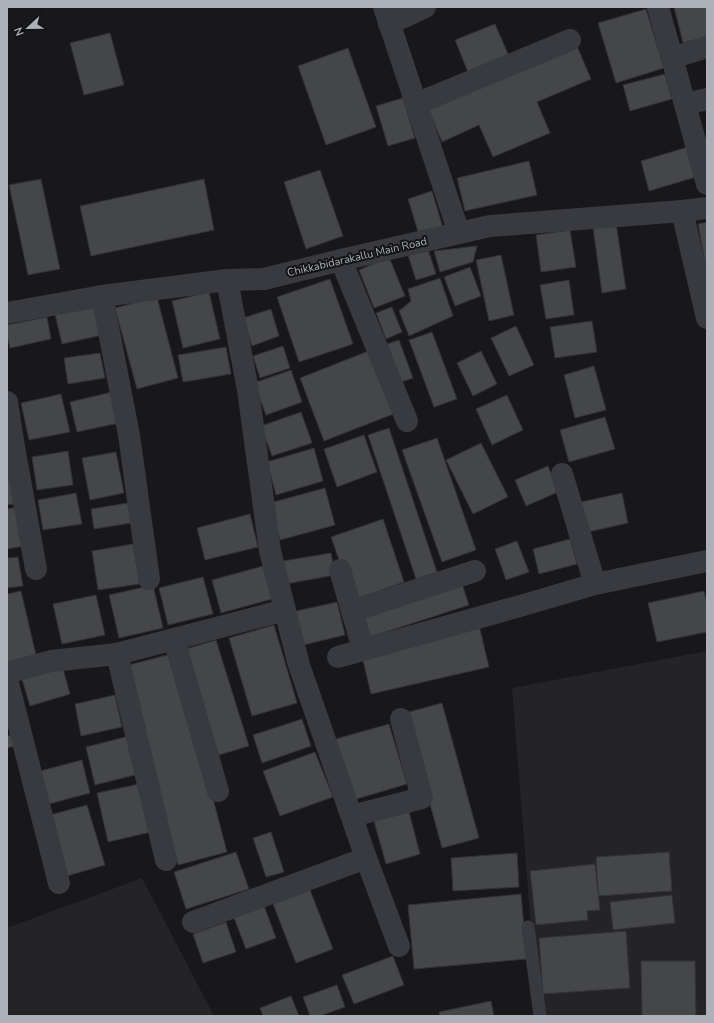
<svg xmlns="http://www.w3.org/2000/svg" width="714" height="1023" viewBox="0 0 714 1023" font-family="'Nunito Sans',sans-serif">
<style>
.built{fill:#242427}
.building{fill:#45464a;stroke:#323236}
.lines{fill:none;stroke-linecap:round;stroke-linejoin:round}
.lane{stroke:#393a3f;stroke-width:13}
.street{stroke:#393a3f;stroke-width:22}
.labels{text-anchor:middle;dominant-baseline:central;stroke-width:4;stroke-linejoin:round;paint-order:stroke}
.street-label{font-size:11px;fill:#abb0b9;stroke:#131315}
</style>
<rect width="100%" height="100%" fill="#18181a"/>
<!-- built -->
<g class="built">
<path d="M 707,651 L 707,1016 L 538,1016 L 512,688 Z"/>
<path d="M 142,878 L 214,1016 L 7,1016 L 7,928 Z"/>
</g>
<!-- building -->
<g class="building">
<path d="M 674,7 L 706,7 L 707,10 L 707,37 L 683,43 Z"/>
<path d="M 646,9 L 664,68 L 616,83 L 598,23 Z"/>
<path d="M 495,24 L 509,56 L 468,72 L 455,40 Z"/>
<path d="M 110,33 L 124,85 L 84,95 L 70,43 Z"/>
<path d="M 577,46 L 591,79 L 537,102 L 550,133 L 493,157 L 479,125 L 442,142 L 428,108 Z"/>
<path d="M 348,48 L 376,127 L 326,145 L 298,66 Z"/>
<path d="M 665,74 L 672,99 L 630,111 L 623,85 Z"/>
<path d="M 403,98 L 415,138 L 388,146 L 376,106 Z"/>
<path d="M 688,147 L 696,177 L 649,191 L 641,161 Z"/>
<path d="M 529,161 L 537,195 L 465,211 L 457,178 Z"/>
<path d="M 320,170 L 343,236 L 306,249 L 284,182 Z"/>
<path d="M 41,179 L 60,269 L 28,275 L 9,185 Z"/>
<path d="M 204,179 L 214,230 L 91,256 L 80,206 Z"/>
<path d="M 432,191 L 443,228 L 419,235 L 408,199 Z"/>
<path d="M 707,222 L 707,273 L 698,224 Z"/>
<path d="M 616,223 L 626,289 L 602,293 L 593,227 Z"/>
<path d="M 570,230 L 576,267 L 541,272 L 536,235 Z"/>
<path d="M 477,246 L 473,262 L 440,272 L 434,251 Z"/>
<path d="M 428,249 L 436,274 L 416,280 L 408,255 Z"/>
<path d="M 501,255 L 514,315 L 489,321 L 476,260 Z"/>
<path d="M 389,257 L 405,296 L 374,308 L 359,270 Z"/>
<path d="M 470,267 L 481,296 L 455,306 L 444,277 Z"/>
<path d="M 440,278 L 453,316 L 409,336 L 399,311 L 411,301 L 408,289 Z"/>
<path d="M 330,279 L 353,344 L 299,362 L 277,297 Z"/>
<path d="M 569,280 L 574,315 L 546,319 L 540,285 Z"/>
<path d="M 209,292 L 220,339 L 183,348 L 172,301 Z"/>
<path d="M 157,297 L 178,378 L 137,389 L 115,308 Z"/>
<path d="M 95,305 L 102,335 L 62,344 L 55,314 Z"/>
<path d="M 392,307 L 402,332 L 386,339 L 376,313 Z"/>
<path d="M 271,309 L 279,336 L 252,346 L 243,318 Z"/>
<path d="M 47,317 L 51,339 L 10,348 L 7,335 L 7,325 Z"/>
<path d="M 592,321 L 597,352 L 555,358 L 550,327 Z"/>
<path d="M 516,326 L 534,365 L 509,376 L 491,338 Z"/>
<path d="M 432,332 L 457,399 L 434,407 L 409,340 Z"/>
<path d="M 399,340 L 413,378 L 401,382 L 387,344 Z"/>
<path d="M 283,346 L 290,368 L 260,378 L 253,356 Z"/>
<path d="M 226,347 L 231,374 L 183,382 L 178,355 Z"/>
<path d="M 371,350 L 396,413 L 324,441 L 300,378 Z"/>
<path d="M 481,351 L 497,384 L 473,396 L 457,363 Z"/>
<path d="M 100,353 L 105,378 L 68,384 L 64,358 Z"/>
<path d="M 594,366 L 606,410 L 575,418 L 564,375 Z"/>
<path d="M 291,370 L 302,402 L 266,415 L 254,383 Z"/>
<path d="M 112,392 L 119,423 L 77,432 L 70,402 Z"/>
<path d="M 61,394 L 70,432 L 29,440 L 21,403 Z"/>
<path d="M 507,395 L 523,430 L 492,445 L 476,409 Z"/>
<path d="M 301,412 L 312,443 L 272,456 L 261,426 Z"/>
<path d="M 605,417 L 615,449 L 569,462 L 560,430 Z"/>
<path d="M 389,428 L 437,572 L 416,579 L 368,435 Z"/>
<path d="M 364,435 L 377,472 L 337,487 L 324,449 Z"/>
<path d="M 437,438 L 476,550 L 442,562 L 402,450 Z"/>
<path d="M 481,443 L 508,497 L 473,514 L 446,460 Z"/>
<path d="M 314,448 L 323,481 L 276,495 L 267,462 Z"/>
<path d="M 68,451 L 73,485 L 37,490 L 32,457 Z"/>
<path d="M 116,452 L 124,493 L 90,500 L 82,458 Z"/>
<path d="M 7,456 L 14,504 L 7,505 Z"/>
<path d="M 548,466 L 558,492 L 526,506 L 515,480 Z"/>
<path d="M 325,488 L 335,525 L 280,540 L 270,503 Z"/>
<path d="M 76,493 L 82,524 L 43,530 L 38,500 Z"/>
<path d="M 622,493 L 628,523 L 588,532 L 581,502 Z"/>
<path d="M 128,503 L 131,523 L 94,529 L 91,509 Z"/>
<path d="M 18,507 L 24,546 L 7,549 L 7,509 Z"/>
<path d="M 250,514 L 258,547 L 205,560 L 197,528 Z"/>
<path d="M 383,519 L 404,582 L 353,600 L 331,537 Z"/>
<path d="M 570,539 L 577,564 L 539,574 L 533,549 Z"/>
<path d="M 517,541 L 529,572 L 506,580 L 495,549 Z"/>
<path d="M 133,544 L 140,584 L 98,590 L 92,551 Z"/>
<path d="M 331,553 L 335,575 L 286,584 L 283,561 Z"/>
<path d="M 18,557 L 23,586 L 7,588 L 7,558 Z"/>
<path d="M 263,566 L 272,599 L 221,613 L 212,580 Z"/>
<path d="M 203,577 L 213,614 L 168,625 L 159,588 Z"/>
<path d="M 461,581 L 469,605 L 364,639 L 356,615 Z"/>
<path d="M 153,585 L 163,628 L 119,638 L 109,595 Z"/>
<path d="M 21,591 L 36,655 L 7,662 L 7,594 Z"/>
<path d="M 704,591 L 707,603 L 707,632 L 657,642 L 648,603 Z"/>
<path d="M 96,595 L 105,635 L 62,644 L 53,604 Z"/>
<path d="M 337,602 L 345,635 L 299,646 L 292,612 Z"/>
<path d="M 274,625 L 297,703 L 252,716 L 229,638 Z"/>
<path d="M 479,625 L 489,667 L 371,694 L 361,652 Z"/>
<path d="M 216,640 L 249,746 L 212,757 L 179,651 Z"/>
<path d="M 175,653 L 227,852 L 178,865 L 125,666 Z"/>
<path d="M 62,665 L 70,694 L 30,706 L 21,676 Z"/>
<path d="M 115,695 L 122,727 L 81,736 L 75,704 Z"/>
<path d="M 442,703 L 479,838 L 442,848 L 405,713 Z"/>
<path d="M 302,719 L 311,746 L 262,763 L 253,735 Z"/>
<path d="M 389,724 L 407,784 L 350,801 L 332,740 Z"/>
<path d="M 15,734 L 18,745 L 7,748 L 7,736 Z"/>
<path d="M 129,736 L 139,774 L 95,785 L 86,747 Z"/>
<path d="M 315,752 L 333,797 L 280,816 L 263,771 Z"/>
<path d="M 82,760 L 90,793 L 49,804 L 40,771 Z"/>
<path d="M 139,784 L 151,832 L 108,842 L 97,793 Z"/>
<path d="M 407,804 L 420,854 L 386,864 L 372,814 Z"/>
<path d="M 87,805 L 105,865 L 67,876 L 50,815 Z"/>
<path d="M 271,832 L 284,872 L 266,877 L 253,838 Z"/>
<path d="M 236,852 L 249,889 L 186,909 L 174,872 Z"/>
<path d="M 669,852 L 672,891 L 598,896 L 596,857 Z"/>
<path d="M 517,853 L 519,887 L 453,891 L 451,858 Z"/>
<path d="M 595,864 L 600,910 L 587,911 L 588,920 L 536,925 L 530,871 Z"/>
<path d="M 310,890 L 333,949 L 296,963 L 273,904 Z"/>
<path d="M 521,894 L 527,959 L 414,969 L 408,905 Z"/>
<path d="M 672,895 L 675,923 L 613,930 L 610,902 Z"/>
<path d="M 263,903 L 276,938 L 246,949 L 233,915 Z"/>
<path d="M 226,922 L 236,952 L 203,963 L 193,934 Z"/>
<path d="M 626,931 L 630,988 L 543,994 L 539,938 Z"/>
<path d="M 393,956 L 404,985 L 354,1004 L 342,975 Z"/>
<path d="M 641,961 L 695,961 L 696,1016 L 642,1016 Z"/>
<path d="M 337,985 L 345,1007 L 320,1016 L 310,1016 L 303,997 Z"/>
<path d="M 291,996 L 299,1016 L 263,1016 L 260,1008 Z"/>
<path d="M 491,1001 L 494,1016 L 440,1016 L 439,1012 Z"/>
</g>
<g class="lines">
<!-- lane -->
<path class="lane" d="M 528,927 L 540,1016"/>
<!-- street -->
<g class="street">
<path d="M 384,7 L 459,233"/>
<path d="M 658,7 L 707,184"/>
<path d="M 389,24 L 425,7"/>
<path d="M 672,58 L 707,47"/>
<path d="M 416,104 L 570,40"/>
<path d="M 685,104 L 707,99"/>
<path d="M 682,211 L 707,318"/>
<path d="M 341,260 L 407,421"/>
<path d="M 227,280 L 248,390 L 270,551 L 299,665 L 366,858 L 399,946"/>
<path d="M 102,296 L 129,435 L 149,579"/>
<path d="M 7,313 L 102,296 L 227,280 L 264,279 L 341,260 L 490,226 L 682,211 L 707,208"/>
<path d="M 7,402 L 14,447 L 36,569"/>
<path d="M 562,474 L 595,584"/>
<path d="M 340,570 L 363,649"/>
<path d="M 352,611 L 475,571"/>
<path d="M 174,639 L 218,791"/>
<path d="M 117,654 L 166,860"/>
<path d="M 338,657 L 527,604 L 595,584 L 707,561"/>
<path d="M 7,673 L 51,661 L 117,654 L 285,610"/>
<path d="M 7,679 L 59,883"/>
<path d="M 352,816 L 422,798 L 401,719"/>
<path d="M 193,922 L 366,858"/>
</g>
</g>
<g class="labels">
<!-- street labels -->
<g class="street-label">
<text transform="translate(357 257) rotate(-13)">Chikkabidarakallu Main Road</text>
</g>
</g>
<!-- border -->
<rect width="714" height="1023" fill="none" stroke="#abb0b9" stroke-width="16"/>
<!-- north arrow -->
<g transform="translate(28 28) rotate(248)" stroke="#131315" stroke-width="3" paint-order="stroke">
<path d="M0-3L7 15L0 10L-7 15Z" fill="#abb0b9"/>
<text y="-6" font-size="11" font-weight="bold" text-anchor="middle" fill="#abb0b9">N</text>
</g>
</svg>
